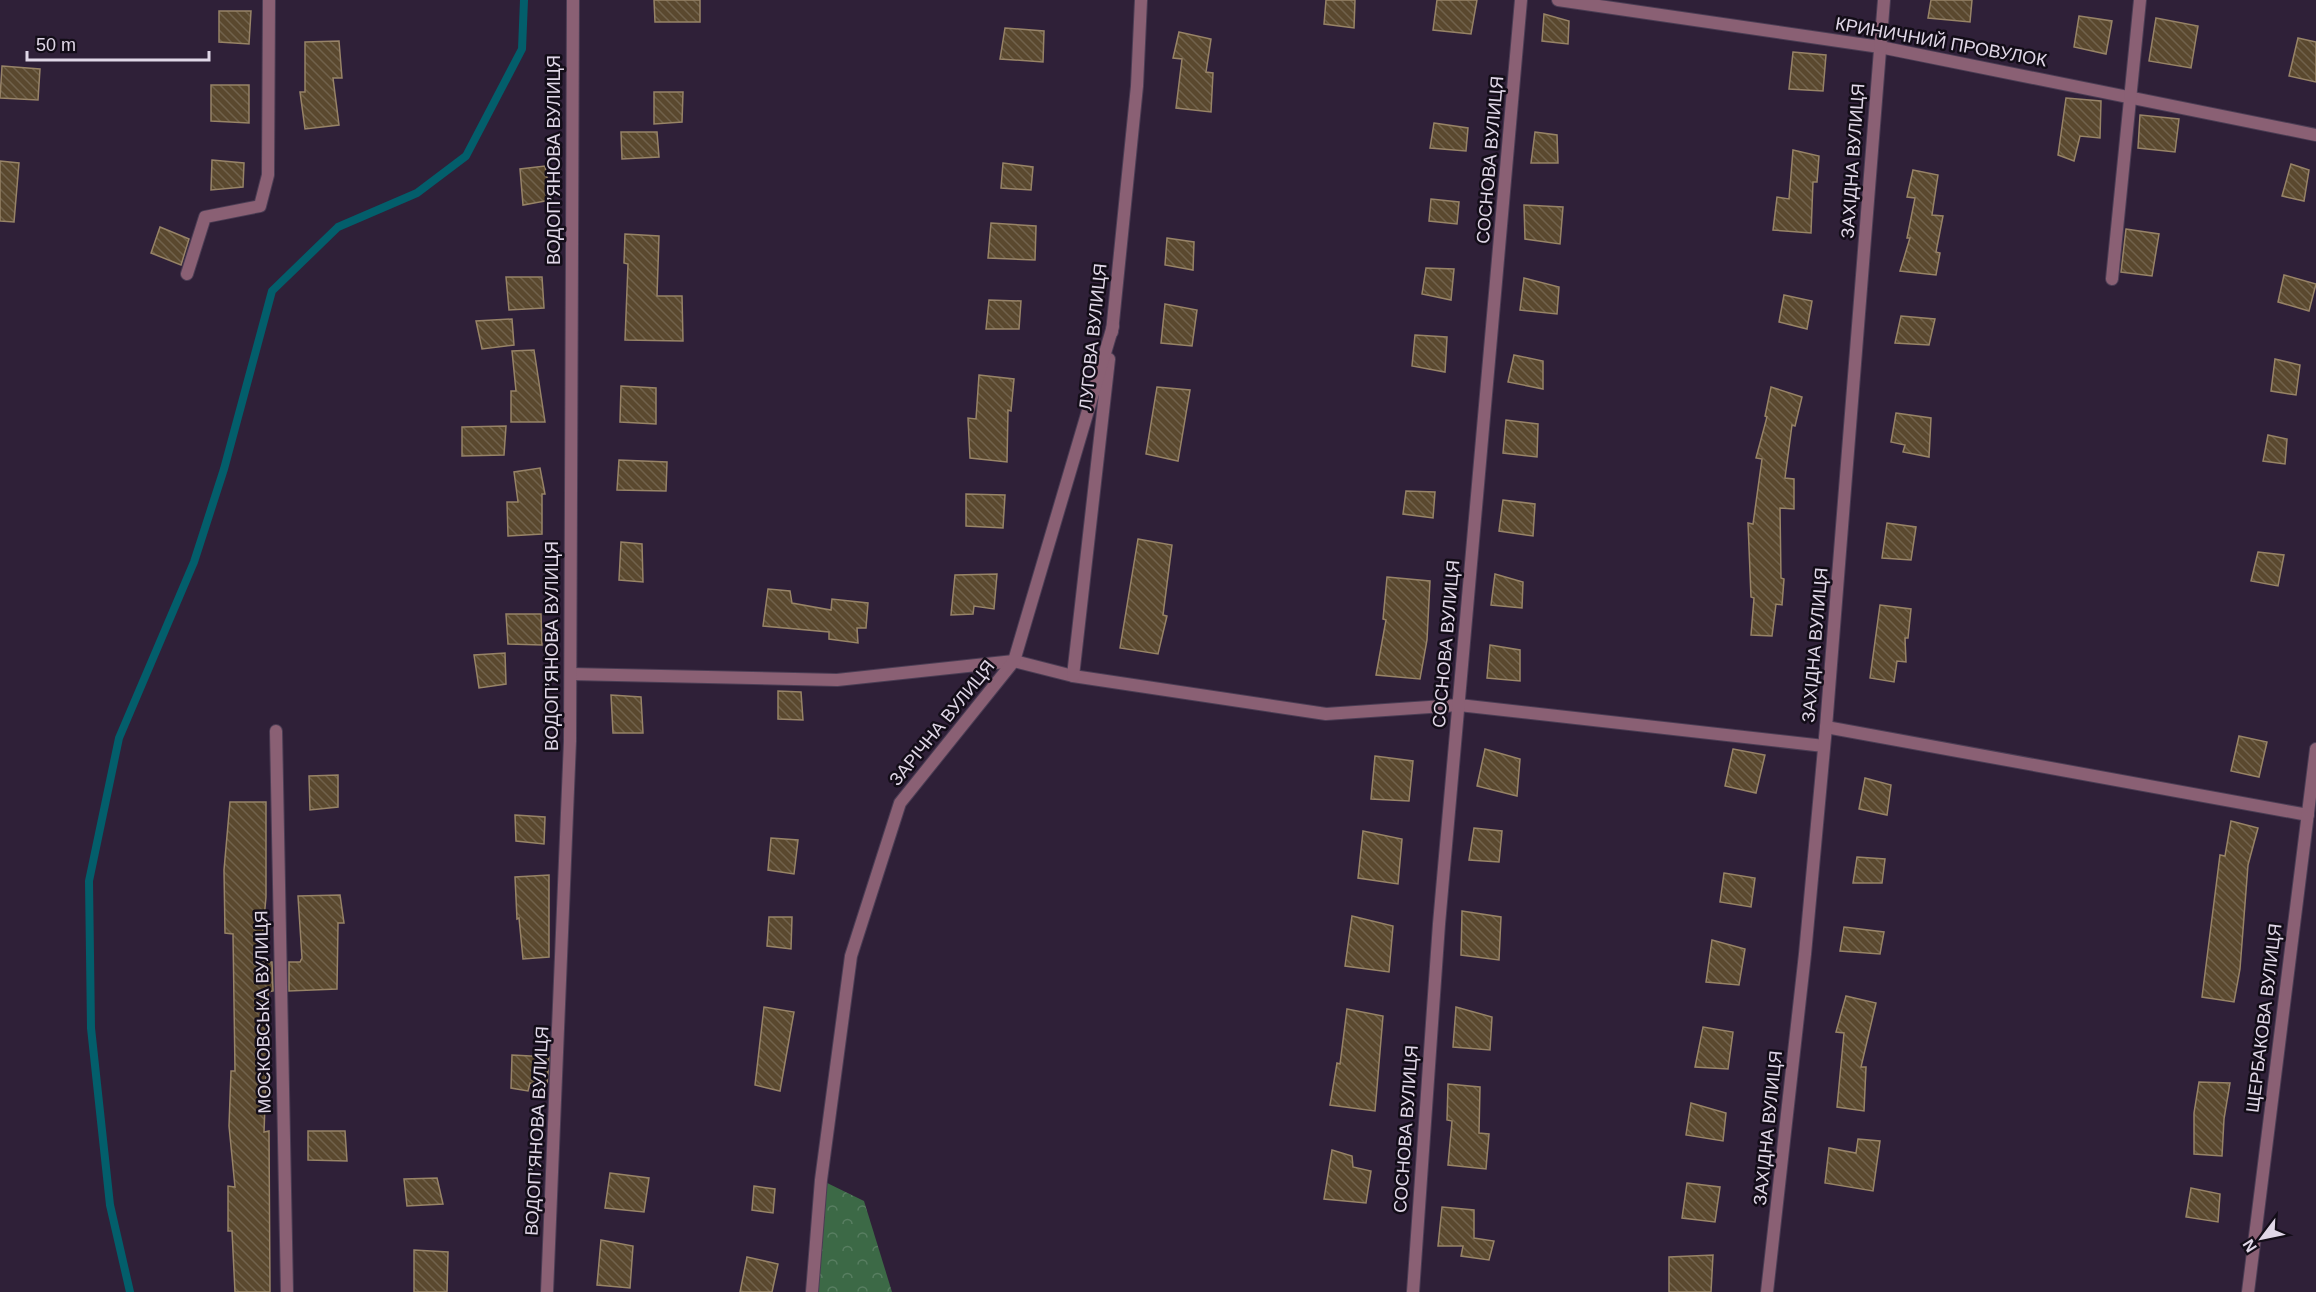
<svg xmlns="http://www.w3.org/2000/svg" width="2316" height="1292" viewBox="0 0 2316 1292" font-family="Arial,sans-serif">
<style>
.forest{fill:url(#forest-crowns)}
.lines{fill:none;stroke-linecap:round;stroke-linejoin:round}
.stream{stroke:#035e6b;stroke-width:8}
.building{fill:url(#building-back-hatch);stroke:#978367;stroke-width:1.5}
.service-casing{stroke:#4b3d54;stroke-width:14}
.minor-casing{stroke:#4b3d54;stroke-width:14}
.service{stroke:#8a6074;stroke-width:12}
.minor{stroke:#8a6074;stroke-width:12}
.labels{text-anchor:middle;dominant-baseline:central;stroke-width:5;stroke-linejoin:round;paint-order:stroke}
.street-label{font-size:18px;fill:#e0d7e7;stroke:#130d18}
</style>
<defs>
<pattern id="forest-crowns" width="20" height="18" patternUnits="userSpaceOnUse" patternTransform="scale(1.5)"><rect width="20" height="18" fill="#3c6946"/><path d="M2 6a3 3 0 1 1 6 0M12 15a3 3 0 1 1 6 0" fill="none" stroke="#587e61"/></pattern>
<pattern id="building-back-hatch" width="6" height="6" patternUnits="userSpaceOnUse" patternTransform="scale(1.5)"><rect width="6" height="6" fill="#5a482e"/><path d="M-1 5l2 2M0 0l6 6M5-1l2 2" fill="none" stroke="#71624c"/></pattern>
</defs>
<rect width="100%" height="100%" fill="#2f2038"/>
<!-- forest -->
<path class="forest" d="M 821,1180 L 864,1201 L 892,1292 L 812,1292 Z"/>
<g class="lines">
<!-- stream -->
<path class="stream" d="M 130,1292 L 110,1205 L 91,1028 L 89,881 L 119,738 L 194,562 L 224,469 L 272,291 L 338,227 L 417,193 L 466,156 L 522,49 L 524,0"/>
</g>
<!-- building -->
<g class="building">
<path d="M 654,0 L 700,0 L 700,22 L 655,22 Z"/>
<path d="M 1326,0 L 1355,0 L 1354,28 L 1324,24 Z"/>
<path d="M 1437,0 L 1477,0 L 1471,34 L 1433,30 Z"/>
<path d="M 1931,0 L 1972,0 L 1970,22 L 1928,18 Z"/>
<path d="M 219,11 L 251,11 L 249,44 L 219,42 Z"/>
<path d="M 1544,14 L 1569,21 L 1568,44 L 1542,41 Z"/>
<path d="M 2079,16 L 2112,21 L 2106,54 L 2074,47 Z"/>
<path d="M 2156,18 L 2198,26 L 2191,68 L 2149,61 Z"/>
<path d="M 1005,28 L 1044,31 L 1043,62 L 1000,59 Z"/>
<path d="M 1179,32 L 1211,39 L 1206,72 L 1213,73 L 1211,112 L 1176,108 L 1182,59 L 1173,58 Z"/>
<path d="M 2298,38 L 2316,42 L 2316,82 L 2289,76 Z"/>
<path d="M 339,41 L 342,78 L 333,78 L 339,125 L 305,129 L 300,92 L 305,92 L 305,42 Z"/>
<path d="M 1793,52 L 1826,55 L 1823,91 L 1789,89 Z"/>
<path d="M 2,66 L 40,69 L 38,100 L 0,98 Z"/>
<path d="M 211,85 L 249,85 L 249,123 L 211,121 Z"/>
<path d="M 654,92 L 683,92 L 682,122 L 654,124 Z"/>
<path d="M 2066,98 L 2101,101 L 2100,138 L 2080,136 L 2074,161 L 2058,155 Z"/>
<path d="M 2140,115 L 2179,119 L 2175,152 L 2138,148 Z"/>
<path d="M 1434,123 L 1468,128 L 1466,151 L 1430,148 Z"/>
<path d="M 621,132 L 657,132 L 659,157 L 622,159 Z"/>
<path d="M 1535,132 L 1557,135 L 1558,163 L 1531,163 Z"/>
<path d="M 1793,150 L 1819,156 L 1817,182 L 1813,182 L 1811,233 L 1773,230 L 1777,197 L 1789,199 Z"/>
<path d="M 212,160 L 244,163 L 243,187 L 211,190 Z"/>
<path d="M 0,161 L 19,163 L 14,222 L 0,221 Z"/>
<path d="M 1003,163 L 1033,167 L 1031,190 L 1001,188 Z"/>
<path d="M 2291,164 L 2309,170 L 2304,201 L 2282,196 Z"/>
<path d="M 545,166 L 551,200 L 523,205 L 520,169 Z"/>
<path d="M 1913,170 L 1938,175 L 1932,215 L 1943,216 L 1936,252 L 1940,253 L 1936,275 L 1900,271 L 1910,238 L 1907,238 L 1915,198 L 1907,197 Z"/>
<path d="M 1431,199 L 1459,202 L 1457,224 L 1429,221 Z"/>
<path d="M 1524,205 L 1563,207 L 1560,244 L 1525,239 Z"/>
<path d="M 991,223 L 1036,226 L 1035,260 L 988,258 Z"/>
<path d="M 160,227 L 189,239 L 181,265 L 151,253 Z"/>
<path d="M 2126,229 L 2159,234 L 2152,276 L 2121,272 Z"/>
<path d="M 625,234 L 659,236 L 657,296 L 682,296 L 683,341 L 625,340 L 628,264 L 624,263 Z"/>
<path d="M 1167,238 L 1194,242 L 1193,270 L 1165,265 Z"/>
<path d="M 1426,268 L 1454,269 L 1451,300 L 1422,294 Z"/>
<path d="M 2284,275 L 2316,284 L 2309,311 L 2278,302 Z"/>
<path d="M 506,277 L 542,277 L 544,308 L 509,310 Z"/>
<path d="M 1524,278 L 1559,287 L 1557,314 L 1520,310 Z"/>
<path d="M 1784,295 L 1812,301 L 1807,329 L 1779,322 Z"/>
<path d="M 989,300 L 1021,301 L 1019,329 L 986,329 Z"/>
<path d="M 1165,304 L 1197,310 L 1192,346 L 1161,343 Z"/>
<path d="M 1901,316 L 1935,319 L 1929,345 L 1895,343 Z"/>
<path d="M 512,319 L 514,345 L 482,349 L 476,321 Z"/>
<path d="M 1415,335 L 1447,337 L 1445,372 L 1412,366 Z"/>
<path d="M 534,350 L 545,422 L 511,422 L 511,391 L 516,391 L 512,351 Z"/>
<path d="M 1514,355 L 1543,361 L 1543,389 L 1508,382 Z"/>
<path d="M 2275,359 L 2300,365 L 2296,395 L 2271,391 Z"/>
<path d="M 979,375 L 1014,379 L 1011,411 L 1008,410 L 1007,462 L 970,458 L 968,418 L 976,419 Z"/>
<path d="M 621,386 L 656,388 L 656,424 L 620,422 Z"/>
<path d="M 1157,387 L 1190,390 L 1178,461 L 1146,454 Z"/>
<path d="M 1771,387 L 1802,397 L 1795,426 L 1792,425 L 1785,478 L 1794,479 L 1794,509 L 1780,508 L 1781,578 L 1784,579 L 1782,605 L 1776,604 L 1772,636 L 1751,635 L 1754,598 L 1751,597 L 1748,523 L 1753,524 L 1762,459 L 1756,458 L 1767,417 L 1765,416 Z"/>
<path d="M 1896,413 L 1931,418 L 1929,457 L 1903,452 L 1905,445 L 1891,442 Z"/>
<path d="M 1506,420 L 1538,424 L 1537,457 L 1503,453 Z"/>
<path d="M 506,426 L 504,455 L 462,456 L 462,427 Z"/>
<path d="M 2268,435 L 2287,439 L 2285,464 L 2263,461 Z"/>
<path d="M 619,460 L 667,462 L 666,491 L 617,490 Z"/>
<path d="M 540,468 L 545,494 L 542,494 L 542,534 L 508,536 L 507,502 L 518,502 L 514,472 Z"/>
<path d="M 1406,491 L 1435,492 L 1433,518 L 1403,514 Z"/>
<path d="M 966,494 L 1005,495 L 1003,528 L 966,526 Z"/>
<path d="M 1503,500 L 1535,504 L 1533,536 L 1499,531 Z"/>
<path d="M 1887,523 L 1916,527 L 1911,560 L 1882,558 Z"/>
<path d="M 1138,539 L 1172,545 L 1163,615 L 1167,616 L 1158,654 L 1120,648 Z"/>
<path d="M 621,542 L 642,544 L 643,582 L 619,580 Z"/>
<path d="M 2258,552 L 2284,555 L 2278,586 L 2251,581 Z"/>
<path d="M 997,574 L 994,609 L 974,606 L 973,614 L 951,615 L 955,575 Z"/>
<path d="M 1495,574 L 1523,582 L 1522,608 L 1491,605 Z"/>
<path d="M 1387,577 L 1430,581 L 1427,640 L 1420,679 L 1376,675 L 1386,620 L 1383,619 Z"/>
<path d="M 768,589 L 790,591 L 792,603 L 831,610 L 832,599 L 868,603 L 866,628 L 857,628 L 858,643 L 829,639 L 829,632 L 763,626 Z"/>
<path d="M 1880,605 L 1911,609 L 1908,638 L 1905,638 L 1906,662 L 1897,661 L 1894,682 L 1870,678 Z"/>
<path d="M 506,614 L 541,614 L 542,645 L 508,644 Z"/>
<path d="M 1490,645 L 1520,650 L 1520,681 L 1487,678 Z"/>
<path d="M 505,653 L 506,684 L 479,688 L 474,655 Z"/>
<path d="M 778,691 L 801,692 L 803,720 L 778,719 Z"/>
<path d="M 611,695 L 641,697 L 643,733 L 613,733 Z"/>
<path d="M 2239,736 L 2267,742 L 2259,777 L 2231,771 Z"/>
<path d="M 1485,749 L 1520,759 L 1517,796 L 1477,786 Z"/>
<path d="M 1733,749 L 1765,755 L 1756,793 L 1725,786 Z"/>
<path d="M 1375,756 L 1413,761 L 1409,801 L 1371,799 Z"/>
<path d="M 338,775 L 338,807 L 310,810 L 309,776 Z"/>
<path d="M 1865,778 L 1891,785 L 1887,815 L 1859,809 Z"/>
<path d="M 230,802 L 266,802 L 266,897 L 260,962 L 272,962 L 273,991 L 268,992 L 270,1051 L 267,1051 L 264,1132 L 269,1131 L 270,1292 L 235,1292 L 232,1231 L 228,1231 L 228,1186 L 235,1187 L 229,1126 L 231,1071 L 235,1071 L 233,934 L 225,933 L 224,870 Z"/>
<path d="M 515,815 L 545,817 L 544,844 L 516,841 Z"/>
<path d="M 2231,821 L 2258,828 L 2248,865 L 2240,969 L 2234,1002 L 2202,997 L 2220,855 L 2225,856 Z"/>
<path d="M 1474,828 L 1502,831 L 1499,862 L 1469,860 Z"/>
<path d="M 1363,831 L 1402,839 L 1398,884 L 1358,878 Z"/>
<path d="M 771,838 L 798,840 L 794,874 L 768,870 Z"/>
<path d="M 1857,857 L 1885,859 L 1882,883 L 1853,883 Z"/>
<path d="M 1724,873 L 1755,878 L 1751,907 L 1720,902 Z"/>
<path d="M 549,875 L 549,957 L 523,959 L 519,918 L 517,919 L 515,877 Z"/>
<path d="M 340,895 L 344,923 L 338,923 L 337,989 L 289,991 L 289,962 L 300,962 L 302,958 L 298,896 Z"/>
<path d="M 1462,911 L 1501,917 L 1499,960 L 1461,955 Z"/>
<path d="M 1352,916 L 1393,926 L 1389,972 L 1345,966 Z"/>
<path d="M 769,917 L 792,917 L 791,949 L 767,946 Z"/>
<path d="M 1844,927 L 1884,932 L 1880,954 L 1840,951 Z"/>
<path d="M 1712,940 L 1745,949 L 1739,985 L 1706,982 Z"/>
<path d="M 1846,996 L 1876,1003 L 1861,1067 L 1866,1067 L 1864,1111 L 1837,1107 L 1844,1033 L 1836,1032 Z"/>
<path d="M 764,1007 L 794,1012 L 780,1091 L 755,1085 Z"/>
<path d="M 1456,1007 L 1492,1017 L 1490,1050 L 1453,1047 Z"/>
<path d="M 1347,1009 L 1383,1016 L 1375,1111 L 1330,1105 L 1337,1063 L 1340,1064 Z"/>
<path d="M 1703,1027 L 1733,1032 L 1728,1069 L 1695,1067 Z"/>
<path d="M 512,1055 L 549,1057 L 547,1086 L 530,1083 L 528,1091 L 511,1088 Z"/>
<path d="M 2199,1082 L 2230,1083 L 2224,1119 L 2222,1156 L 2194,1154 L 2194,1113 Z"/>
<path d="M 1448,1084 L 1480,1087 L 1479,1133 L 1489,1134 L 1486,1169 L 1448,1165 L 1452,1121 L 1447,1120 Z"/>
<path d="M 1691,1103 L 1726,1113 L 1723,1141 L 1686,1135 Z"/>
<path d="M 308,1131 L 345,1131 L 347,1161 L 308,1160 Z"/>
<path d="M 1858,1139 L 1880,1141 L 1873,1191 L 1825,1183 L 1829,1148 L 1856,1153 Z"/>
<path d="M 1332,1150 L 1352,1156 L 1353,1167 L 1371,1171 L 1366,1203 L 1324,1199 Z"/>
<path d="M 610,1173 L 649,1178 L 644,1212 L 605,1208 Z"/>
<path d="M 437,1178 L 443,1204 L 407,1206 L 404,1179 Z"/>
<path d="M 1687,1183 L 1720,1187 L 1715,1222 L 1682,1218 Z"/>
<path d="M 754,1186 L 775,1189 L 773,1213 L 752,1210 Z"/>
<path d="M 2191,1188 L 2220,1194 L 2218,1222 L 2186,1217 Z"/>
<path d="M 1442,1207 L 1474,1210 L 1474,1238 L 1494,1241 L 1489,1260 L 1461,1256 L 1463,1246 L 1438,1246 Z"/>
<path d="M 601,1240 L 633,1246 L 630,1288 L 597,1285 Z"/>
<path d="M 414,1250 L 448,1252 L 447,1292 L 414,1292 Z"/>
<path d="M 1713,1255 L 1711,1292 L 1669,1292 L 1669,1257 Z"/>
<path d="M 747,1257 L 778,1264 L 772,1292 L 740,1292 Z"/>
</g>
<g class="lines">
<defs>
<g id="service">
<path d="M 1014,661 L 1073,676 L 1326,714 L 1459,705 L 1824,746"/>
<path d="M 1826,727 L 2308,815"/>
</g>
<g id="minor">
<path d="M 1558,0 L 1880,47 L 2316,135"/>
<path d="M 187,274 L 205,217 L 260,206 L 268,175 L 269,0"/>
<path d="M 2112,279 L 2140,0"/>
<path d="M 1112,332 L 1137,86 L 1141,0"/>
<path d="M 571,674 L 837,680 L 1014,661"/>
<path d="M 1073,676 L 1109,359"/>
<path d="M 276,731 L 287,1292"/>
<path d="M 547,1292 L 570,741 L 573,0"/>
<path d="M 812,1292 L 821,1180 L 851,956 L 900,803 L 1014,661 L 1113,326"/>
<path d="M 1413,1292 L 1439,924 L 1521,0"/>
<path d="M 1767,1292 L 1805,954 L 1826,727 L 1884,0"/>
<path d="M 2248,1292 L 2316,749"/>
</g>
</defs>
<!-- service casing -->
<use href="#service" class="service-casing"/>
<!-- minor casing -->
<use href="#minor" class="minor-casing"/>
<!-- service -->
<use href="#service" class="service"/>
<!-- minor -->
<use href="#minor" class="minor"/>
</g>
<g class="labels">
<!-- street labels -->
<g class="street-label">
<text transform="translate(1941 42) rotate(10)">КРИНИЧНИЙ ПРОВУЛОК</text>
<text transform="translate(554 160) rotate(-90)">ВОДОП’ЯНОВА ВУЛИЦЯ</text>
<text transform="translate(1490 160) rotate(-85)">СОСНОВА ВУЛИЦЯ</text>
<text transform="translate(1853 161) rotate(-86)">ЗАХІДНА ВУЛИЦЯ</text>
<text transform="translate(1093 337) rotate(-84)">ЛУГОВА ВУЛИЦЯ</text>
<text transform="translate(1446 644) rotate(-85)">СОСНОВА ВУЛИЦЯ</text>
<text transform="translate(1815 645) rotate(-85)">ЗАХІДНА ВУЛИЦЯ</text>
<text transform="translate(552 646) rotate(-90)">ВОДОП’ЯНОВА ВУЛИЦЯ</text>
<text transform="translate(942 723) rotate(-51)">ЗАРІЧНА ВУЛИЦЯ</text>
<text transform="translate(263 1012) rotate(-91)">МОСКОВСЬКА ВУЛИЦЯ</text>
<text transform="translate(2264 1018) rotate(-83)">ЩЕРБАКОВА ВУЛИЦЯ</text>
<text transform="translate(1768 1128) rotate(-84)">ЗАХІДНА ВУЛИЦЯ</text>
<text transform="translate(1406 1129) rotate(-86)">СОСНОВА ВУЛИЦЯ</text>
<text transform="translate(537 1131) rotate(-87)">ВОДОП’ЯНОВА ВУЛИЦЯ</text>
</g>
</g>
<!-- north arrow -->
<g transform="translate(2262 1238) rotate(238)" stroke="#130d18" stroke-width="4.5" paint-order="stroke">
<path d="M0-4.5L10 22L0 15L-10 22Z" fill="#e0d7e7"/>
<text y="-9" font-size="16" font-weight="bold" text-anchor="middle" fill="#e0d7e7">N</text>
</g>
<!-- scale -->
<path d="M27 51v9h182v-9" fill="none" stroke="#e0d7e7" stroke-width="3"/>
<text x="36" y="51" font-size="18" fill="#e0d7e7" stroke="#130d18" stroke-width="4.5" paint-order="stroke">50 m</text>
</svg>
